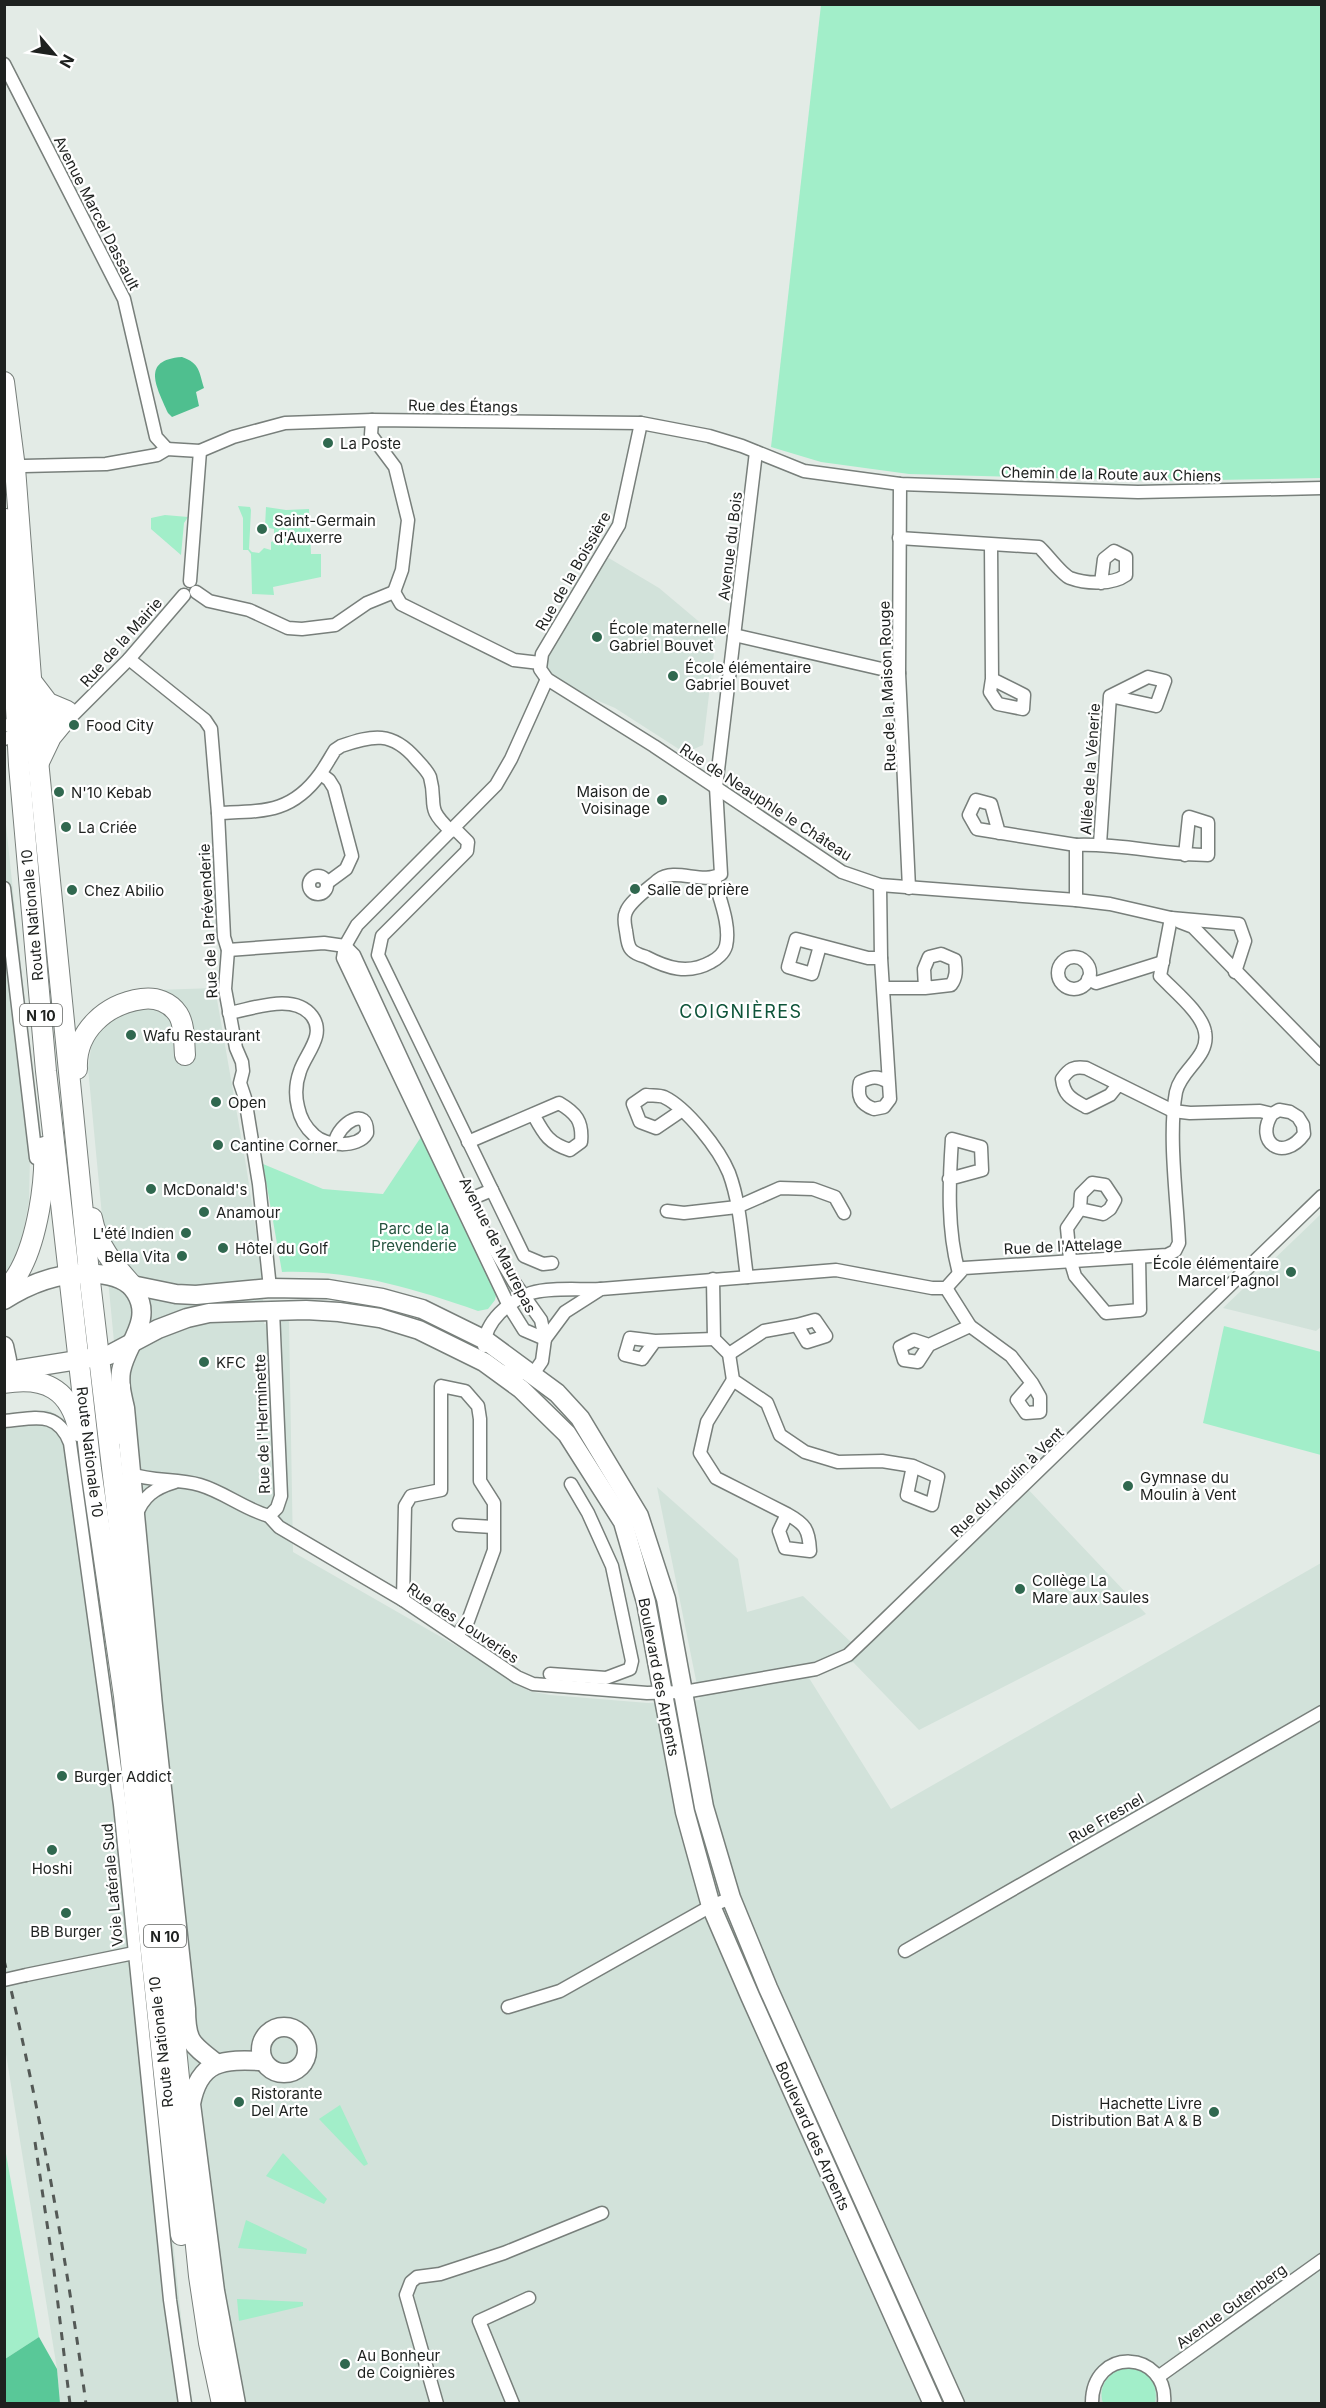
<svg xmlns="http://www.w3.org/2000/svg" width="1326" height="2408" viewBox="0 0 1326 2408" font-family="Inter,sans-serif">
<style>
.built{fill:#d2e2da}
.green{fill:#a2eec9}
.forest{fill:#59c898}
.water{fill:#4fbf8f}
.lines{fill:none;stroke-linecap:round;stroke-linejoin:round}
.street-casing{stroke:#787f7b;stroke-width:15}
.secondary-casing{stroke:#787f7b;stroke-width:21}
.primary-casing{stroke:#787f7b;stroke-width:22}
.street{stroke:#fff;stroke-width:12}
.secondary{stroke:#fff;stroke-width:18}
.primary{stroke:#fff;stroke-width:20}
.rail{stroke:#545956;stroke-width:3;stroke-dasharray:8 8;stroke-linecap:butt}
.street-bridge-casing{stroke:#787f7b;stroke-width:15;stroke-linecap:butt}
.street-bridge{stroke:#fff;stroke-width:12}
.poi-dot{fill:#30684f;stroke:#fff;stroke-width:2}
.labels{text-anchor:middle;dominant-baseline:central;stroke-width:4.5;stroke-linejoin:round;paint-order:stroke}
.shield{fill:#fff;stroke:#626462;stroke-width:1.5}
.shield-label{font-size:14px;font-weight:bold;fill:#1e211f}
.street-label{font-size:15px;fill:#1e211f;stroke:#fff}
.poi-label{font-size:15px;fill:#1e211f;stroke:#fff;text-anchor:start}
.park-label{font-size:15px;fill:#25533e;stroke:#fff}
.quarter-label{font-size:18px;letter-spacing:1.5px;fill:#0e5439;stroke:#fff}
</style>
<rect width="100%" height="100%" fill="#e3ebe6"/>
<!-- built -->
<g class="built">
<path d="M 602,554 L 659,588 L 716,636 L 703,745 L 685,753 L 615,708 L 547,679 L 540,663 Z"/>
<path d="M 4,806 L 32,1070 L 29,1201 L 20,1249 L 5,1277 Z"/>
<path d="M 215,988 L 246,1165 L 262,1272 L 264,1324 L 289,1320 L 293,1552 L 455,1645 L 529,1691 L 550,1695 L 648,1703 L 700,1700 L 657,1487 L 738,1559 L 747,1612 L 803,1596 L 856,1647 L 1024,1485 L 1146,1614 L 919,1730 L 853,1662 L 809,1678 L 891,1809 L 1321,1563 L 1321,2403 L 230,2403 L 212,2319 L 123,1437 L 88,1068 L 97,1009 L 125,991 Z"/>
<path d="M 1321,1214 L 1322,1326 L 1316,1331 L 1223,1308 Z"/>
<path d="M 48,1410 L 71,1424 L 77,1444 L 141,1940 L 188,2382 L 193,2403 L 60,2403 L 57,2369 L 5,2048 L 4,1413 L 10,1414 Z"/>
</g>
<!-- green -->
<g class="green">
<path d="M 821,5 L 1321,5 L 1321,478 L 1159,481 L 909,474 L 821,462 L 771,447 Z"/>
<path d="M 238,506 L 250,507 L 251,510 L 249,549 L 252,552 L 259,553 L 264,548 L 271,550 L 271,542 L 274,541 L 274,529 L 265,527 L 266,507 L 286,510 L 309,509 L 311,554 L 321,554 L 321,577 L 273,587 L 274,595 L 252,594 L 251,554 L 248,550 L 243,550 L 243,518 Z"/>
<path d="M 165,515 L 188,517 L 184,523 L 181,555 L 151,529 L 151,518 Z"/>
<path d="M 423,1134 L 497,1291 L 495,1300 L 488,1309 L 478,1311 C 412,1288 353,1270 282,1272 L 263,1164 L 323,1189 L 383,1194 Z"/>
<path d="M 1224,1326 L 1321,1352 L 1321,1455 L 1203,1423 Z"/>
<path d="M 340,2105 L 368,2164 L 364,2166 L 319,2119 Z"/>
<path d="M 4,2143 L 39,2337 L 5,2359 L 4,2359 Z"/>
<path d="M 283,2153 L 327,2199 L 324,2204 L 266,2176 Z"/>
<path d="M 246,2220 L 307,2249 L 306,2254 L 238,2248 Z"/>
<path d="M 237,2299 L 303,2302 L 303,2306 L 239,2321 Z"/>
<path d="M 1127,2367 C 1148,2369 1159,2383 1155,2403 L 1103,2403 C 1097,2385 1110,2371 1127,2367 Z"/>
</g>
<!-- forest -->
<path class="forest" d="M 39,2337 L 57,2369 L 60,2403 L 5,2403 L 5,2359 Z"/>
<!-- water -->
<path class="water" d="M 182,357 C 200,363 199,372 204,388 L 196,392 L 199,406 L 172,417 L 168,413 C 157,387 140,360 182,357 Z"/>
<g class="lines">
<defs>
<g id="street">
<path d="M 4,64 L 124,299 L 156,437 L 167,449"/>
<path d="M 372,420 L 371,435 L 395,467 L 408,520 L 402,570 L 394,592"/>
<path d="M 641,423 L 619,525 L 542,654 L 540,669 L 547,679 L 654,746 L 842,872 L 880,885 L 1076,900 L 1110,904 L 1171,918 L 1239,924 L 1245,941 L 1235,972"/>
<path d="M 24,466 L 106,464 L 157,455 L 167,449 L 200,451 L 233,437 L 285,423 L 372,420 L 641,423 L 709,436 L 742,446 L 804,471 L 900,484 L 1138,492 L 1322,488"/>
<path d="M 900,484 L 899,673 L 909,888"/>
<path d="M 899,538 L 1039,547 C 1047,554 1061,574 1070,578 C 1086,584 1112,585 1126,575 L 1126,557 L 1114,551 L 1104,559 L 1101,583"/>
<path d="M 991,545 L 992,679 L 990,692 L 998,704 L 1023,709 L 1024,695 L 992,679"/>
<path d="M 190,581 L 200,451"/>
<path d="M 196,592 L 209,601 L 249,610 L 288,628 L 302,629 L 335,625 L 367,603 L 394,592"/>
<path d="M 394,592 L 401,604 L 514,660 L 540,663"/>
<path d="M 734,635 L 899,673"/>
<path d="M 129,659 L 205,720 L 211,729 L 218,813 L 224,937 L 228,950 L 225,989 L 236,1048 L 242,1062 L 243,1071 L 240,1083 L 245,1098 L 259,1184 L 270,1288"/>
<path d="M 4,726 L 64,711"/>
<path d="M 4,739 L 56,724 L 73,715 L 129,659 L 184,595"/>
<path d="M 321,774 L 329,780 L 334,788 L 352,856 L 346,869 L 327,883"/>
<path d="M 218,813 C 262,811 291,814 320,774 C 325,767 330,758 335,750 L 341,746 C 373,735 392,731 416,759 C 421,765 427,770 430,777 C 438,806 424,806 451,831"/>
<path d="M 454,828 L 468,842 L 467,851 L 382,936 L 378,955 L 524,1256 L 543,1264 L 552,1263"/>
<path d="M 999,833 L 991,804 L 976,800 L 969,815 L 977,829 L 1076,845 L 1076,900"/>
<path d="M 1100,844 L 1110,696 L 1148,677 L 1165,681 L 1156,706 L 1110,696"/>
<path d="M 1076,845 C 1120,843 1164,855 1208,855 L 1208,823 L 1189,817 L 1185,855"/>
<circle cx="318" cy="885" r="9"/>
<path d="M 714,878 C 719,898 731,925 726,946 C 724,953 717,959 711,962 C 688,975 667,968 646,957 C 640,955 633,953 630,948 C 627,943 627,936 626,931 C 625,925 623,918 626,912 C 630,901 649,888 658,880 C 676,867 702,885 721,874 L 716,787 L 756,452"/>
<path d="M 880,885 L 881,958 L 890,1099 L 884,1107 L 874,1109 C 860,1104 857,1096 860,1082 C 871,1077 877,1075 888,1082"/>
<path d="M 4,888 L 36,1158"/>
<path d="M 1180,922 L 1193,927 L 1322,1059"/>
<path d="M 345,946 L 354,955 L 472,1211 L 514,1282 L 541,1320 L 545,1339"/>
<path d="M 820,946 L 812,974 L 788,967 L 796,939 L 868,958 L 881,958"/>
<path d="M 228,950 L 324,943 L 345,946"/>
<circle cx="1074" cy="973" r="16"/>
<path d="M 1088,979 L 1096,983 L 1163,962"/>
<path d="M 884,988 L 925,988 L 951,985 C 957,977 956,969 955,960 L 941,954 L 929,957 L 924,969 L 925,988"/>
<path d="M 229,1013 C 253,1009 294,992 312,1016 C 326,1035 306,1053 300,1071 C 296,1082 295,1095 298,1107 C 300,1117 306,1128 314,1135 C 325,1146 358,1149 367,1133 C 368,1105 339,1123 335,1142"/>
<path d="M 1118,1085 L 1110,1095 L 1086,1107 C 1072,1099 1064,1096 1062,1079 C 1069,1069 1074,1066 1086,1068 L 1173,1111 L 1190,1113 L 1260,1111 L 1272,1114 L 1279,1110 L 1290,1112 L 1298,1117 L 1303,1125 L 1304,1134 C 1283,1163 1254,1142 1272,1114"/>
<path d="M 681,1111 L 656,1128 L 640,1122 L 633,1104 L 646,1095 C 651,1096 659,1095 664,1097 C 687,1108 719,1149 729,1173 C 741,1205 742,1243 747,1277"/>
<path d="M 468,1142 L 559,1103 C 576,1113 583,1121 581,1142 L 570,1150 C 548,1143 544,1134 533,1114"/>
<path d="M 949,1179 L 982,1170 L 981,1147 L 952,1139 C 949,1183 947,1230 959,1273"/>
<path d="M 468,1200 L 492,1190"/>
<path d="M 1080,1209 L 1081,1194 L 1092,1183 L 1105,1185 L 1115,1200 L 1110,1209 L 1103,1214 L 1080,1209 L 1067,1228 L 1070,1259 L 1075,1276 L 1106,1313 L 1140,1310 L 1139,1257"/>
<path d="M 667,1211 L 684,1213 L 737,1207 L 780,1188 L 813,1189 L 835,1197 L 844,1213"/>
<path d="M 713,1279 L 714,1339 L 729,1354 L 733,1380 L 767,1403 L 780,1435 L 805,1452 L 838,1462 L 882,1461 L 913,1466 L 907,1495 L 932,1505 L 938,1477 L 913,1466"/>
<path d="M 946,1288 L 970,1326 L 1011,1356 L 1032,1383 L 1040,1397 L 1040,1412 L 1026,1413 L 1017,1400 L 1032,1383"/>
<path d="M 545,1339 L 524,1330 L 509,1306 L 343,958 L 345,946 L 357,925 L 496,785 L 511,759 L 547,679"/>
<path d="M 655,1341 L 642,1359 L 625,1355 L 630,1338 L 655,1341 L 714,1339"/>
<path d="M 929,1345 L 914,1340 L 900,1347 L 904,1360 L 918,1362 L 929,1345 L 970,1326"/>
<path d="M 484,1346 C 485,1321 509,1301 531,1293 C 549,1287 581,1290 601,1289"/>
<path d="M 729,1354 L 764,1331 L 797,1325 L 807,1342 L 826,1336 L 815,1320 L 797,1325"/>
<path d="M 498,1371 L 533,1374 L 542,1361 L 545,1339 L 565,1312 L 601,1289 L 836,1270 L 932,1288 L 946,1288 L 964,1268 L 1167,1255 L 1175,1251 L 1179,1243 C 1177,1198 1168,1135 1176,1092 C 1181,1069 1210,1057 1205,1032 C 1202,1013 1173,990 1160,976 L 1171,918"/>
<path d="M 733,1380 L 707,1422 L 700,1453 L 716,1478 L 787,1514 L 779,1531 L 785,1548 L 810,1551 C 809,1529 805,1524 787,1514"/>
<path d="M 4,1421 C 33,1419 57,1409 70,1443 L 120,1805 L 170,2300 L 185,2404"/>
<path d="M 131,1474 C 153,1482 177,1478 200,1485 C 224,1492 244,1509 269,1516 L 277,1508 L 281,1496 L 273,1311"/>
<path d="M 136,1516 C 143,1496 155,1488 175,1482"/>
<path d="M 269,1516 L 279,1527 L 403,1600 L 517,1677 L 533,1684 L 647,1693 L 684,1692 L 816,1669 L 848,1655 L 869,1635 L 1322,1196"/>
<path d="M 459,1525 L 493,1527"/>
<path d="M 403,1600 L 405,1506 L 411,1496 L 441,1490 L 441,1386 L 465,1391 L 478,1406 L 480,1419 L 480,1481 L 494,1503 L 494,1550 L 468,1621 L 457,1635"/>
<path d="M 550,1674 L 606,1678 L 630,1669 L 632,1661 L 612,1566 L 588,1513 L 571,1484"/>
<path d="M 905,1951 L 1322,1712"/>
<path d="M 26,1975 L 134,1953"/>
<path d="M 508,2007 L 560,1991 L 711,1906 L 731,1898"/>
<path d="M 1158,2377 L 1322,2260"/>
<path d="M 437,2404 L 406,2295 L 411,2282 L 417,2277 L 440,2274 L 504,2253 L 602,2213"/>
<path d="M 513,2404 L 479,2321 L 529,2298"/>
<path d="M 1092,2404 C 1091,2345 1169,2350 1164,2404"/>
</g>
<g id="secondary">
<path d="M 132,1285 L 176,1294 L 196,1295 L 270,1288 L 328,1289 L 382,1298 L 422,1309 L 485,1340 L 557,1393 L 580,1418 L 639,1516 L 666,1599 L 704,1807 L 731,1898 L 768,1988 L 955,2404"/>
<path d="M 4,1300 C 32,1282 63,1271 97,1274 C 112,1275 128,1279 136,1293 C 153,1321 126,1344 121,1371 C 119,1384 122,1395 125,1408 L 153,1706 L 186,2009 C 186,2041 191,2044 216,2063"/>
<path d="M 4,1346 L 7,1360 L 4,1371"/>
<path d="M 4,1377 L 15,1370 L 109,1355 L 158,1329 L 187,1318 L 209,1313 L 306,1310 L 339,1312 L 380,1318 L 419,1330 L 484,1362 L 521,1389 L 567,1434 L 623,1522 L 646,1602 L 685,1812 L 711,1906 L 750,1996 L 933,2404"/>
<circle cx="284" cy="2050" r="23"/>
<path d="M 236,2404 L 215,2291 L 191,2104 C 199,2060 223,2059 263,2061"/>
</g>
<g id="primary">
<path d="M 4,382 L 15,468 L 35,730 L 89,1273 L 148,1771 L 199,2276 L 209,2343 L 222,2404"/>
<path d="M 6,519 L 19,765 L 46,1071 L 91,1469 L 124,1696 L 181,2235"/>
<path d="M 32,682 L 48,703 L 67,711"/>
<path d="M 39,762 L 51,737 L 65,720"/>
<path d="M 77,1069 C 75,1031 106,1004 142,999 C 156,997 170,1002 178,1014 C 185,1025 184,1043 185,1055"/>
<path d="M 92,1218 C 97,1245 114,1265 132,1285"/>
<path d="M 4,1293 C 10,1285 16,1278 20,1270 C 37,1239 46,1182 44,1147"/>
<path d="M 4,1383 C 45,1376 70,1389 79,1431"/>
<path d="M 118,1434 L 117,1408 L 120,1387"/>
</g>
</defs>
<!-- street casing -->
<use href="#street" class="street-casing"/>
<!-- secondary casing -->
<use href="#secondary" class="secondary-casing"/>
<!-- primary casing -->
<use href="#primary" class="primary-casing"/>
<!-- street -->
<use href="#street" class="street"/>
<!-- secondary -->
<use href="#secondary" class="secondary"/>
<!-- primary -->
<use href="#primary" class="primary"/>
<!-- rail -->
<g class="rail">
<path d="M 4,1960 C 39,2106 66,2254 86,2404"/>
<path d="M 35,2142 L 54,2271 L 70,2404"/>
</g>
<defs>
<path id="street-bridge" d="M 4,1980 L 26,1975"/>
</defs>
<!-- street-bridge casing -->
<use href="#street-bridge" class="street-bridge-casing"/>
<!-- street-bridge -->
<use href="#street-bridge" class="street-bridge"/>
</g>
<!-- markers -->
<g class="poi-dot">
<circle cx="328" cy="443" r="6"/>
<circle cx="262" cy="529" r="6"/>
<circle cx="597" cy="637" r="6"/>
<circle cx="673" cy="676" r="6"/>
<circle cx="74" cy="725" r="6"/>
<circle cx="59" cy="792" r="6"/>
<circle cx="662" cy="800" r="6"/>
<circle cx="66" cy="827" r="6"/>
<circle cx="635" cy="889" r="6"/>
<circle cx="72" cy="890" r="6"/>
<circle cx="131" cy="1035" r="6"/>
<circle cx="216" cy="1102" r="6"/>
<circle cx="218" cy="1145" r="6"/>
<circle cx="151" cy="1189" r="6"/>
<circle cx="204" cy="1212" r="6"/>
<circle cx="186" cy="1233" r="6"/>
<circle cx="223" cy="1248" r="6"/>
<circle cx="182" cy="1256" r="6"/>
<circle cx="1291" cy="1272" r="6"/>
<circle cx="204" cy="1362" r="6"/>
<circle cx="1128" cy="1486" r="6"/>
<circle cx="1020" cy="1589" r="6"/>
<circle cx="62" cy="1776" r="6"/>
<circle cx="52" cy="1850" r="6"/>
<circle cx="66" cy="1913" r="6"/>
<circle cx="239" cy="2102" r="6"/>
<circle cx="1214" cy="2112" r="6"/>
<circle cx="345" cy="2364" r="6"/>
</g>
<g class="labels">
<!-- shield labels -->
<g class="shield">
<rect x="20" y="1004" width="42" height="22" rx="4.5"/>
<rect x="144" y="1925" width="42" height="22" rx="4.5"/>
</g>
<g class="shield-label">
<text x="41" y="1015">N 10</text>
<text x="165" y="1936">N 10</text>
</g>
<!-- street labels -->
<g class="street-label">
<text transform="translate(97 213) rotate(63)">Avenue Marcel Dassault</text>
<text transform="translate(463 406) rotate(1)">Rue des Étangs</text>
<text transform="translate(1111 474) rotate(1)">Chemin de la Route aux Chiens</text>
<text transform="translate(730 546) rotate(-83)">Avenue du Bois</text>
<text transform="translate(573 571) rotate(-60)">Rue de la Boissière</text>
<text transform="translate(121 642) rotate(-48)">Rue de la Mairie</text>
<text transform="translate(887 686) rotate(-92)">Rue de la Maison Rouge</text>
<text transform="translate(1090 769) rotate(-86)">Allée de la Vénerie</text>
<text transform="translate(766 802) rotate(33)">Rue de Neauphle le Château</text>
<text transform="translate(32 915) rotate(-95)">Route Nationale 10</text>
<text transform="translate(208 921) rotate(-93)">Rue de la Prévenderie</text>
<text transform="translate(498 1245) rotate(63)">Avenue de Maurepas</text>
<text transform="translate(1063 1246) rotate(-3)">Rue de l'Attelage</text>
<text transform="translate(262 1424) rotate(-92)">Rue de l'Herminette</text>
<text transform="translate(90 1452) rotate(83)">Route Nationale 10</text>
<text transform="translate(1007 1482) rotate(-44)">Rue du Moulin à Vent</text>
<text transform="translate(463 1623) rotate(34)">Rue des Louveries</text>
<text transform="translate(659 1677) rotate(79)">Boulevard des Arpents</text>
<text transform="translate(1106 1818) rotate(-30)">Rue Fresnel</text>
<text transform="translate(112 1885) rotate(-95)">Voie Latérale Sud</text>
<text transform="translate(161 2042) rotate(-96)">Route Nationale 10</text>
<text transform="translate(813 2136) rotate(66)">Boulevard des Arpents</text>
<text transform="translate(1231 2306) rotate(-36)">Avenue Gutenberg</text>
</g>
<!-- poi labels -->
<g class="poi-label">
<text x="340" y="443">La Poste</text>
<text x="274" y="520">Saint-Germain<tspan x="274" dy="17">d'Auxerre</tspan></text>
<text x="609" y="628">École maternelle<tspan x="609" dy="17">Gabriel Bouvet</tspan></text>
<text x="685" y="667">École élémentaire<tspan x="685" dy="17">Gabriel Bouvet</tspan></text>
<text x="86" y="725">Food City</text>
<text x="650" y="791" text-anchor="end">Maison de<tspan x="650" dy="17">Voisinage</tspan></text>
<text x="71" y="792">N'10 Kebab</text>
<text x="78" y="827">La Criée</text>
<text x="647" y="889">Salle de prière</text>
<text x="84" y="890">Chez Abilio</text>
<text x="143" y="1035">Wafu Restaurant</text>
<text x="228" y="1102">Open</text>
<text x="230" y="1145">Cantine Corner</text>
<text x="163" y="1189">McDonald's</text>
<text x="216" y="1212">Anamour</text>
<text x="174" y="1233" text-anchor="end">L'été Indien</text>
<text x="235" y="1248">Hôtel du Golf</text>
<text x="170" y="1256" text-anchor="end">Bella Vita</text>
<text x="1279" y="1263" text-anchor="end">École élémentaire<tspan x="1279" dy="17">Marcel Pagnol</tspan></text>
<text x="216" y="1362">KFC</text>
<text x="1140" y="1477">Gymnase du<tspan x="1140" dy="17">Moulin à Vent</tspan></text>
<text x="1032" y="1580">Collège La<tspan x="1032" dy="17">Mare aux Saules</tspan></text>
<text x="74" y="1776">Burger Addict</text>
<text x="52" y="1868" text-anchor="middle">Hoshi</text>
<text x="66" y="1931" text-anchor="middle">BB Burger</text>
<text x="251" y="2093">Ristorante<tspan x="251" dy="17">Del Arte</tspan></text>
<text x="1202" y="2103" text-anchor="end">Hachette Livre<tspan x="1202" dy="17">Distribution Bat A &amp; B</tspan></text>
<text x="357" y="2355">Au Bonheur<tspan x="357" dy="17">de Coignières</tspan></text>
</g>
<!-- park labels -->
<g class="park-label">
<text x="414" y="1228">Parc de la<tspan x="414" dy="17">Prevenderie</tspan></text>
</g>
<!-- quarter labels -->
<g class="quarter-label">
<text x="741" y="1011">COIGNIÈRES</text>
</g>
</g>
<!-- border -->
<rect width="1326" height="2408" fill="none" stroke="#1e211f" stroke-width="12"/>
<!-- north arrow -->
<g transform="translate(54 54) rotate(119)" stroke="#ffffff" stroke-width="4.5" paint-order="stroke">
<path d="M0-4.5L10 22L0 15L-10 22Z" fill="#1e211f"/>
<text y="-9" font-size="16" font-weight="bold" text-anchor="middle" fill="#1e211f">N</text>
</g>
</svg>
